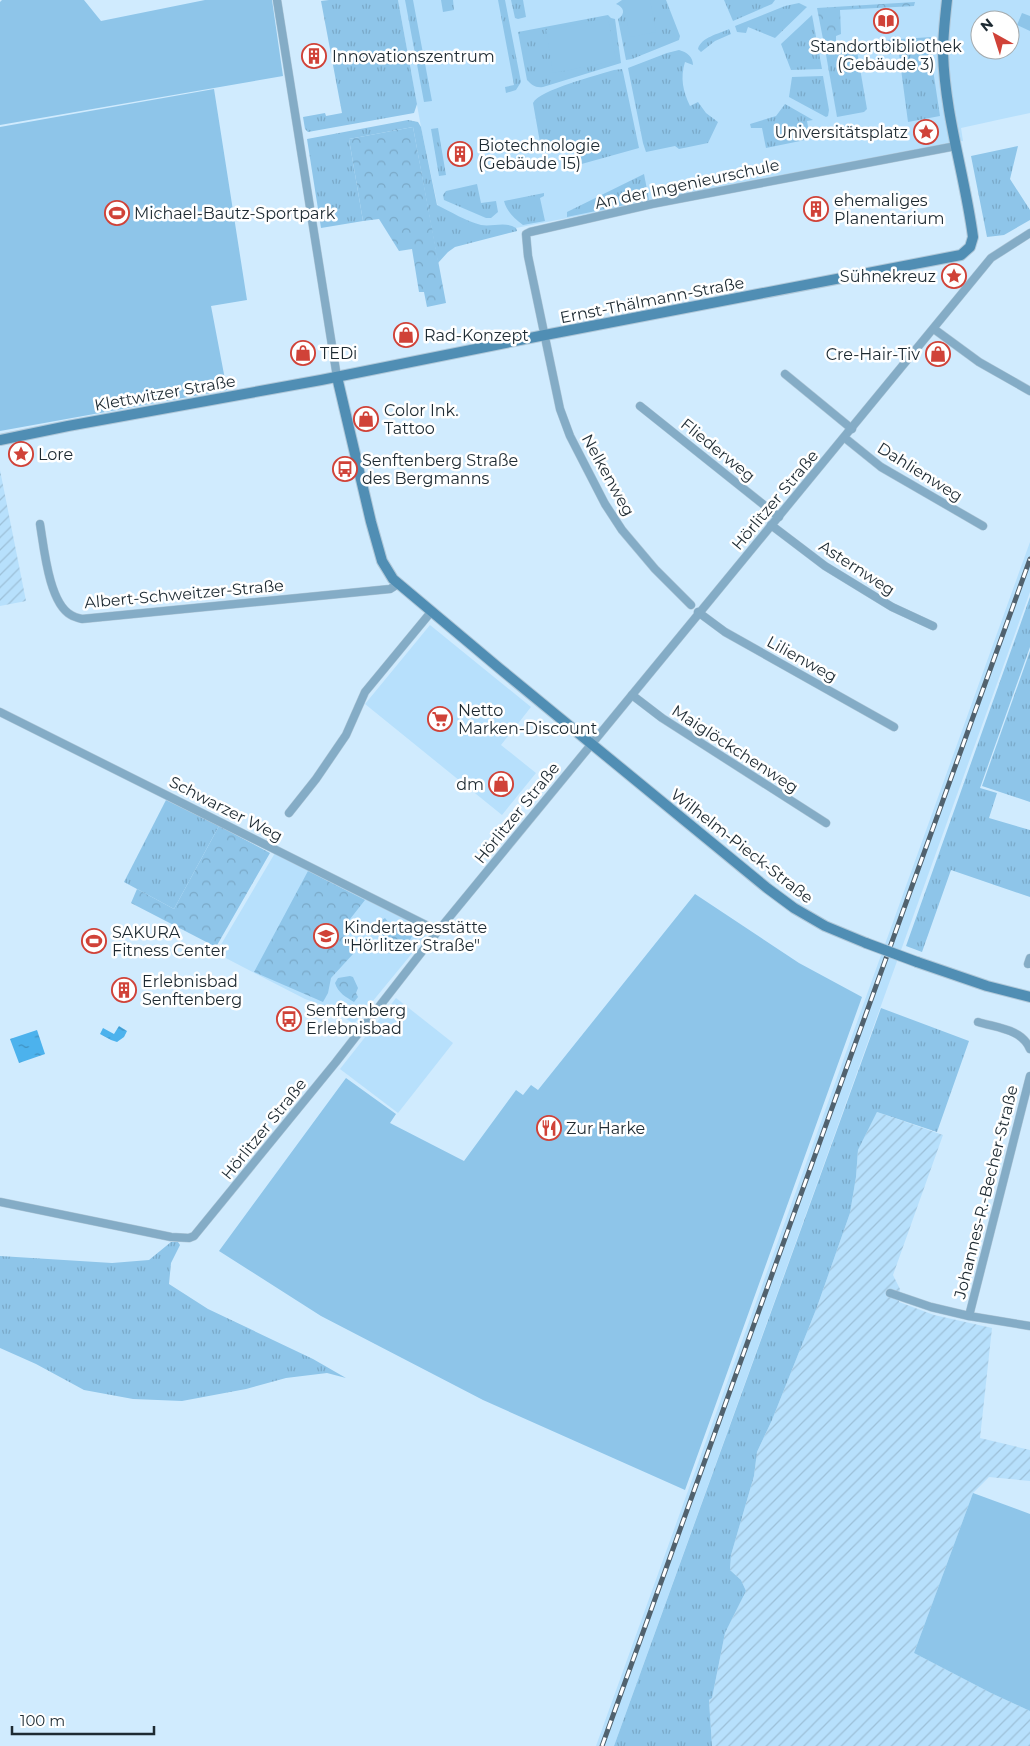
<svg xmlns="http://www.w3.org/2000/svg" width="1030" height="1746" viewBox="0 0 1030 1746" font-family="Montserrat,sans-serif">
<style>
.built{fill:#b7e0fc;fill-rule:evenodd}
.industrial{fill:url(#industrial-furrows)}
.grass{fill:url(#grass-tufts)}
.forest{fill:url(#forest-crowns)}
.garden{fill:#8ec5e9}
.water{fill:url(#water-ripples)}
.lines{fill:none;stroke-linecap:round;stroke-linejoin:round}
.minor-casing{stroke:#b0c8d9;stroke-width:9}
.secondary-casing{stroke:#b0c8d9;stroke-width:12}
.minor{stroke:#84acc6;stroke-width:8}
.secondary{stroke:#508eb4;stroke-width:10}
.rail-casing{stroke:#51626e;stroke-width:5}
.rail{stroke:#fff;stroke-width:3;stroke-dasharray:9;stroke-linecap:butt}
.secondary-bridge-casing{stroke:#b0c8d9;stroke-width:12;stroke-linecap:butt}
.secondary-bridge{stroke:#508eb4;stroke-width:10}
.labels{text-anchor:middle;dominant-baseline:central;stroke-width:5;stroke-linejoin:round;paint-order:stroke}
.poi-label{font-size:16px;fill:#1d2a32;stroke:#fff;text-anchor:start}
.street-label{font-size:16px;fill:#1d2a32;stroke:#fff}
</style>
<defs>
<pattern id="industrial-furrows" width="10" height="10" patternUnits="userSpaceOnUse" patternTransform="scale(1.25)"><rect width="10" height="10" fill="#b7e0fc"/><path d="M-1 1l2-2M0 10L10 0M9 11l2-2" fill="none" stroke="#9dc0d8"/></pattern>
<pattern id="grass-tufts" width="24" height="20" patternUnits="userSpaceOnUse" patternTransform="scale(1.25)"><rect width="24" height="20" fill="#8ec5e9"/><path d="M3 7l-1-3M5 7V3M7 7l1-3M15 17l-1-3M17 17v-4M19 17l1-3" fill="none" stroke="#7aa9c8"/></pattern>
<pattern id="forest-crowns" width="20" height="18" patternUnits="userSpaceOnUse" patternTransform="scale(1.25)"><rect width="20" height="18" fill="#8ec5e9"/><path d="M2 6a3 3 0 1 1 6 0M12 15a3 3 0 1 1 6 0" fill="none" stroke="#7aa9c8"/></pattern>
<pattern id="water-ripples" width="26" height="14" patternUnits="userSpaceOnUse" patternTransform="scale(1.25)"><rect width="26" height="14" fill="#4cb2ed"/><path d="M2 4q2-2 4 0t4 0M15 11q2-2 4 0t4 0" fill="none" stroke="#3f91c1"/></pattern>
</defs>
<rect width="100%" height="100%" fill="#d0ebfe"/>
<!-- built -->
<g class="built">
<path d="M 398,0 L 1030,0 L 1030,113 L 961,128 L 963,141 L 516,228 L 517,231 L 446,246 L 421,127 ZM 980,20 L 1010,20 L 1010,50 L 980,50 Z"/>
<path d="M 1030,542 L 1030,592 L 829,1150 L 614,1746 L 596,1746 Z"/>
<path d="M 430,625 L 531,707 L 501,745 L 536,773 L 502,815 L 365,704 Z"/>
<path d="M 275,853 L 427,928 L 428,932 L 423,940 L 354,1024 L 328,1007 L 305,999 L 216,953 Z"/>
<path d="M 396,998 L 453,1043 L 398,1113 L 340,1069 Z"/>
</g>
<!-- industrial -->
<g class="industrial">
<path d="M 0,470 L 26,601 L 0,606 Z"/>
<path d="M 877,1112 L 943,1135 L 893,1275 L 900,1289 L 899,1302 L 934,1315 L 992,1328 L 980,1438 L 1030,1450 L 1030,1481 L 989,1477 L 973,1493 L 914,1653 L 991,1693 L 1030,1711 L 1030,1746 L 712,1746 L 709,1700 L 712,1698 L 725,1633 L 746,1591 L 741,1580 L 730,1570 L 731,1555 L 754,1476 L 757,1452 L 772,1420 L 817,1307 L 850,1213 L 856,1177 L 858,1150 Z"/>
</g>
<!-- grass -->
<g class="grass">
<path d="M 329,0 L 398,0 L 417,104 L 414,113 L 308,132 L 305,129 L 303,117 L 325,113 L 326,116 L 342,113 L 321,1 Z"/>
<path d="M 405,0 L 413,0 L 432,101 L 424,102 Z"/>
<path d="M 441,0 L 453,0 L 454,10 L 443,12 Z"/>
<path d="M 498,0 L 505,0 L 521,82 L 516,90 L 506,93 L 505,87 L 514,85 Z"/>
<path d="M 511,0 L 523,0 L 526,17 L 518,19 L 515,18 Z"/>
<path d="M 622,0 L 666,0 L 680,36 L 679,40 L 632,59 L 626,60 L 618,19 C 626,14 624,7 616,4 Z"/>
<path d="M 724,0 L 775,0 L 772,4 L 733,21 Z"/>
<path d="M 799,3 L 807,7 L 775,38 L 748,27 L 746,33 L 737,32 L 735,26 L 785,6 Z"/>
<path d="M 608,15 L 611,18 L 615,19 L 621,63 L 543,87 C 535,88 532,85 527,80 L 518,32 Z"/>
<path d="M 812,15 L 822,69 L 791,70 L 781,44 Z"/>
<path d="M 729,29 L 731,34 L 715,41 L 701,52 L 698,49 C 701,37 719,34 729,29 Z"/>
<path d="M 932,37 L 932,63 L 940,116 L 908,122 L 899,54 L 891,54 C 886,50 885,46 885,40 Z"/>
<path d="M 848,45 L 852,45 L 857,51 L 867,109 L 864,112 L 837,117 L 825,49 Z"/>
<path d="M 679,50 C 687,52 693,57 693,65 L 685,62 C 680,78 683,91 690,106 L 698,102 L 706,113 L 718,122 L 708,143 L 679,149 L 675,146 L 646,152 L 643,143 L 628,68 L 667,53 Z"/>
<path d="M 622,69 L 623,72 L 639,148 L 578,165 L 572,146 L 554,150 L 541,148 L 533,103 C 539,90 598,75 614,70 Z"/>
<path d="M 823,76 L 829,110 L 828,116 L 826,117 L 789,97 L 792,77 Z"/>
<path d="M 785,104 L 813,120 L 807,121 L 810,139 L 766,148 L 762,128 L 751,128 L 750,124 L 776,116 Z"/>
<path d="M 408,120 L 418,122 L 421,127 L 437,205 C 451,212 466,221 481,225 C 493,227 505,221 516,228 L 517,231 L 455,247 L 448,252 L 438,263 L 413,127 L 349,139 L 363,221 L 321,228 L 307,139 Z"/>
<path d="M 438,128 L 446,175 L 439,176 L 431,129 Z"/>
<path d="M 1018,146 L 1010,179 L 1030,210 L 1030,220 L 1004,235 L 987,237 L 971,156 Z"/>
<path d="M 644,174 L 649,200 L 567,217 L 567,212 Z"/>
<path d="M 477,184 L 481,203 L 496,201 L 498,212 L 491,218 L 486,218 L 444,200 L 443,195 L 446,191 Z"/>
<path d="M 544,193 L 544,196 L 540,198 L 545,221 L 523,225 C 514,218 507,212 504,201 Z"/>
<path d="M 1030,597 L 1030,647 L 980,788 L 997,793 L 989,818 L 1030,830 L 1030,897 L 951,870 L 922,952 L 906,946 Z"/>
<path d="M 1030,651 L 1030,802 L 982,786 Z"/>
<path d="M 166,800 L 219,826 L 174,909 L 124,882 Z"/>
<path d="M 881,1008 L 969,1041 L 937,1132 L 877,1112 L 858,1150 L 856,1177 L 850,1213 L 817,1307 L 772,1420 L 757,1452 L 754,1476 L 731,1555 L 730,1570 L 741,1580 L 746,1591 L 725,1633 L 712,1698 L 709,1700 L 712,1746 L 614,1746 Z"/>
<path d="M 171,1242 L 178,1242 L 180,1245 L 171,1263 L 169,1284 L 208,1309 L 313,1359 L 346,1378 L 327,1373 L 286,1378 L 246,1389 L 182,1401 L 133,1399 L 84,1390 L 36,1364 L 0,1348 L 0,1256 L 112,1263 L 149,1260 Z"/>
</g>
<!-- forest -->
<g class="forest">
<path d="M 915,2 L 914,6 L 840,10 L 841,34 L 836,36 L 836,42 L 829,43 L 823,39 L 817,8 Z"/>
<path d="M 413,127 L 446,303 L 427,307 L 424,292 L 419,292 L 412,249 L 399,251 L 379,219 L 363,221 L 349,139 Z"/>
<path d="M 219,826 L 270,853 L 216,947 L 131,903 L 137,889 L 174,909 Z"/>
<path d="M 308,871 L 365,900 L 343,928 L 353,954 L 331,978 L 328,993 L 323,1002 L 254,972 Z"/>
<path d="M 385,918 C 391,927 399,927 409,928 L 412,936 L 408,944 L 399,948 C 385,941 378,936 382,920 Z"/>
<path d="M 350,976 L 353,977 L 358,988 L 356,993 L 358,997 L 354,1002 C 346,997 338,993 335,983 L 338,978 Z"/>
</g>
<!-- garden -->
<g class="garden">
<path d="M 2,0 L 84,0 L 101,21 L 205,0 L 272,0 L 283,76 L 0,125 L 0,2 Z"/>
<path d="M 627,0 L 650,0 L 656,32 L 630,37 L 623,1 Z"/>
<path d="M 1022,13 L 1030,16 L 1030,31 L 1017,25 Z"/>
<path d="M 608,18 L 616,61 L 553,73 L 546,30 Z"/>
<path d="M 214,89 L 247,300 L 211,306 L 227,390 L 0,431 L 0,127 Z"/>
<path d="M 695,894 L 799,963 L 862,997 L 685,1490 L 483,1400 L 321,1316 L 219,1251 L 346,1078 L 396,1114 L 390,1123 L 464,1161 L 516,1090 L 523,1095 L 531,1085 L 538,1090 Z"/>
<path d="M 973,1493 L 1030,1514 L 1030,1711 L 991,1693 L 914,1653 Z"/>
</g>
<!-- water -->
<g class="water">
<path d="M 119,1026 L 127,1031 L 124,1037 L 117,1042 L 111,1040 L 100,1034 L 103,1028 L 114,1034 Z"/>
<path d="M 37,1030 L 45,1054 L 19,1063 L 10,1039 Z"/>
</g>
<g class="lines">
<defs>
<g id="minor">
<path d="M 277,0 L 337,377"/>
<path d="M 934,329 L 979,362 L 1030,391"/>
<path d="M 785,374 L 852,429"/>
<path d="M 640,406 L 779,517"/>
<path d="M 845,438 L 881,467 L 983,526"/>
<path d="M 40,524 C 44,548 49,603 71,615 C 74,617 78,618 82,619 L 390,589 L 398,584"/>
<path d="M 771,525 L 825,566 L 892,607 L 933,626"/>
<path d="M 691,605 L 655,569 L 622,530 L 605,504 L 570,436 L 560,409 L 528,256 L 526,234 L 530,232 L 652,204 L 956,146"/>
<path d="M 698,612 L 725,632 L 894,727"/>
<path d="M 632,695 L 662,718 L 826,823"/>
<path d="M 0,712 L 438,931"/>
<path d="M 289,813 L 316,779 L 346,735 L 365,692 L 431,612"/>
<path d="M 1028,964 L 1030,958"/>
<path d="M 978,1022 C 997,1028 1022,1029 1030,1049"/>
<path d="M 1030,1076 L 969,1316 L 1030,1326"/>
<path d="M 0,1202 L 171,1237 L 189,1238 L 194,1236 L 336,1062 L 438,931 L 991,258 L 1030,233"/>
<path d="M 890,1293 L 931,1307 L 969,1316"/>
</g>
<g id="secondary">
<path d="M 337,377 L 371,522 L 382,561 L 393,579 L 499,668 L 767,888 L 794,908 L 825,926 L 866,943"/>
<path d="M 0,440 L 68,426 L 321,380 L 545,335 L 961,255 L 970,247 L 973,237 C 965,176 945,116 943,53 C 943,35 945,18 947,0"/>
<path d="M 917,962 L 987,986 L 1030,997"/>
</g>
</defs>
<!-- minor casing -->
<use href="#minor" class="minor-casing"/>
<!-- secondary casing -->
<use href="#secondary" class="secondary-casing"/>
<!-- minor -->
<use href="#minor" class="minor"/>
<!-- secondary -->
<use href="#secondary" class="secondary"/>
<defs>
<path id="rail" d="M 602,1746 L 1030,559"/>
</defs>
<!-- rail casing -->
<use href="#rail" class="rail-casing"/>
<!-- rail -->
<use href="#rail" class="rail"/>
<defs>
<path id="secondary-bridge" d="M 866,943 L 917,962"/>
</defs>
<!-- secondary-bridge casing -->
<use href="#secondary-bridge" class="secondary-bridge-casing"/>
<!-- secondary-bridge -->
<use href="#secondary-bridge" class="secondary-bridge"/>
</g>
<!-- icons -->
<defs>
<symbol id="library-ring" viewBox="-11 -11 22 22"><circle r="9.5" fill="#fff" stroke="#d04238" stroke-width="1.5"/><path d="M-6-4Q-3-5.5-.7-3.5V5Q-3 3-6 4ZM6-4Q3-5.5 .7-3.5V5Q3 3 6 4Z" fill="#d04238"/></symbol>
<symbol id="building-ring" viewBox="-11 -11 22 22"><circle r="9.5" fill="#fff" stroke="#d04238" stroke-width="1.5"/><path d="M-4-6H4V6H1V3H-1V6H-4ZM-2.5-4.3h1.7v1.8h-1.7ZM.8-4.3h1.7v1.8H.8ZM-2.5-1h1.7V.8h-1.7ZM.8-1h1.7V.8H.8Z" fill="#d04238"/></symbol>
<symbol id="sight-ring" viewBox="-11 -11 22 22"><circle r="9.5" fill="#fff" stroke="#d04238" stroke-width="1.5"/><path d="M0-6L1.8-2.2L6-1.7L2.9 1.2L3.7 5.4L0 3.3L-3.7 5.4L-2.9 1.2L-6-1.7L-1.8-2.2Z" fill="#d04238"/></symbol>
<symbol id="stadium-ring" viewBox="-11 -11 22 22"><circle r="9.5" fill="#fff" stroke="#d04238" stroke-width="1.5"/><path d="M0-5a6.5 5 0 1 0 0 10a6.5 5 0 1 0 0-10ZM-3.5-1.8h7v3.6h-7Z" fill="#d04238"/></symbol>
<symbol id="shop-ring" viewBox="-11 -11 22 22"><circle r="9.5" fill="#fff" stroke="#d04238" stroke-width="1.5"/><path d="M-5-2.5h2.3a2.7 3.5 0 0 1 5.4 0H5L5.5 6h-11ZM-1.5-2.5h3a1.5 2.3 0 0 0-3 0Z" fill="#d04238"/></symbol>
<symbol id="bus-ring" viewBox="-11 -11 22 22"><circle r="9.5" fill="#fff" stroke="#d04238" stroke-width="1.5"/><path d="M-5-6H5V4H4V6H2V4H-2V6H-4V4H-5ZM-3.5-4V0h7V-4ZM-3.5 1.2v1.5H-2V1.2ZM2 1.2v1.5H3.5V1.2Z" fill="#d04238"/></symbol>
<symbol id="supermarket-ring" viewBox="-11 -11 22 22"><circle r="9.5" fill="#fff" stroke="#d04238" stroke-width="1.5"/><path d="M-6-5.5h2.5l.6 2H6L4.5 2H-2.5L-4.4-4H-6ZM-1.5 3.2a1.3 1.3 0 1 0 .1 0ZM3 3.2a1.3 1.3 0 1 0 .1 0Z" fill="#d04238"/></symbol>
<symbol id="school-ring" viewBox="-11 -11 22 22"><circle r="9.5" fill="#fff" stroke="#d04238" stroke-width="1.5"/><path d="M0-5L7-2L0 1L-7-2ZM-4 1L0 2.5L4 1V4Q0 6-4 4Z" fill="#d04238"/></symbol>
<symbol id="restaurant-ring" viewBox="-11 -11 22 22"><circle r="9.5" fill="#fff" stroke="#d04238" stroke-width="1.5"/><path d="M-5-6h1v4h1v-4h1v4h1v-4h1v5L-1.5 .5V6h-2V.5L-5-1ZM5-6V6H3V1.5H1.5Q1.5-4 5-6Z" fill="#d04238"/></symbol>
</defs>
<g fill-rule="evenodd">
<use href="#library-ring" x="872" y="7" width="28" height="28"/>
<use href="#building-ring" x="300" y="42" width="28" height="28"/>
<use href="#sight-ring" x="912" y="118" width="28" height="28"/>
<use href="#building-ring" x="446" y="140" width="28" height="28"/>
<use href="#building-ring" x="802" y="195" width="28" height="28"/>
<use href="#stadium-ring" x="103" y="199" width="28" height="28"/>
<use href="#sight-ring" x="940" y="262" width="28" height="28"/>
<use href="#shop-ring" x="392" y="321" width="28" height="28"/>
<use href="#shop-ring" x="289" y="339" width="28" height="28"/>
<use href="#shop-ring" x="924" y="340" width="28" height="28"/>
<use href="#shop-ring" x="352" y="405" width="28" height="28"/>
<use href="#sight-ring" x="7" y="440" width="28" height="28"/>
<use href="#bus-ring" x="331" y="455" width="28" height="28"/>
<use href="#supermarket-ring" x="426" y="705" width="28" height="28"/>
<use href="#shop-ring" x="487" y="770" width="28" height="28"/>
<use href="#school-ring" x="312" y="922" width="28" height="28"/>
<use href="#stadium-ring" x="80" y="927" width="28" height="28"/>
<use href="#building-ring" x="110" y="976" width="28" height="28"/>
<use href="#bus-ring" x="275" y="1005" width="28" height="28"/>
<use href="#restaurant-ring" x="535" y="1114" width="28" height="28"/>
</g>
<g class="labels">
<!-- poi labels -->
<g class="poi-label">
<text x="886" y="46" text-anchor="middle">Standortbibliothek<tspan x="886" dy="18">(Gebäude 3)</tspan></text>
<text x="332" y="56">Innovationszentrum</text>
<text x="908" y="132" text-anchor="end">Universitätsplatz</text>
<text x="478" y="145">Biotechnologie<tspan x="478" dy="18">(Gebäude 15)</tspan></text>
<text x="834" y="200">ehemaliges<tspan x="834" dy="18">Planentarium</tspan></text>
<text x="134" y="213">Michael-Bautz-Sportpark</text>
<text x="936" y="276" text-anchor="end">Sühnekreuz</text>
<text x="424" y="335">Rad-Konzept</text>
<text x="320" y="353">TEDi</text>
<text x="920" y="354" text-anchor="end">Cre-Hair-Tiv</text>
<text x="384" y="410">Color Ink.<tspan x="384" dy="18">Tattoo</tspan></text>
<text x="38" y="454">Lore</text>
<text x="362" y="460">Senftenberg Straße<tspan x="362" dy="18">des Bergmanns</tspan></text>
<text x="458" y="710">Netto<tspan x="458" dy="18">Marken-Discount</tspan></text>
<text x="484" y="784" text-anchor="end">dm</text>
<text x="344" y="927">Kindertagesstätte<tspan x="344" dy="18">"Hörlitzer Straße"</tspan></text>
<text x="112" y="932">SAKURA<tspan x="112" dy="18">Fitness Center</tspan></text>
<text x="142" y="981">Erlebnisbad<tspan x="142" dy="18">Senftenberg</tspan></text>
<text x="306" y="1010">Senftenberg<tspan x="306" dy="18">Erlebnisbad</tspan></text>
<text x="566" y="1128">Zur Harke</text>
</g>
<!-- street labels -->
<g class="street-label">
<text transform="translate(687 184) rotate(-12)">An der Ingenieurschule</text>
<text transform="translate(652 300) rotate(-11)">Ernst-Thälmann-Straße</text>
<text transform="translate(165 393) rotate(-10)">Klettwitzer Straße</text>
<text transform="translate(718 450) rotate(39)">Fliederweg</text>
<text transform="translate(920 472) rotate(32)">Dahlienweg</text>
<text transform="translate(608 475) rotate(61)">Nelkenweg</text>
<text transform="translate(775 500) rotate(-50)">Hörlitzer Straße</text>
<text transform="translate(857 568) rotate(33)">Asternweg</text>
<text transform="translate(184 594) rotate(-5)">Albert-Schweitzer-Straße</text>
<text transform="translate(802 659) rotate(29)">Lilienweg</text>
<text transform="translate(735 749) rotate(33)">Maiglöckchenweg</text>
<text transform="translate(226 809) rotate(27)">Schwarzer Weg</text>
<text transform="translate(517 813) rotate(-51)">Hörlitzer Straße</text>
<text transform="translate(742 846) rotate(38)">Wilhelm-Pieck-Straße</text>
<text transform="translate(264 1129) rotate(-51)">Hörlitzer Straße</text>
<text transform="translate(986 1192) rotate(-76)">Johannes-R.-Becher-Straße</text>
</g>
</g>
<!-- north arrow -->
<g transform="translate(995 35) rotate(321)"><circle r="24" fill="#ffffff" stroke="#a5aaad"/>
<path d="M0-4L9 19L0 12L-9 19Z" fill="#d04238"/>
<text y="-8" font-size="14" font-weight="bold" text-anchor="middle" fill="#1d2a32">N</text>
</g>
<!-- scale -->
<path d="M12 1726v8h142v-8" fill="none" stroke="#1d2a32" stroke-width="2.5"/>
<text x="20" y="1726" font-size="15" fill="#1d2a32" stroke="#ffffff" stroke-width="4" paint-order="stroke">100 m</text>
</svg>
